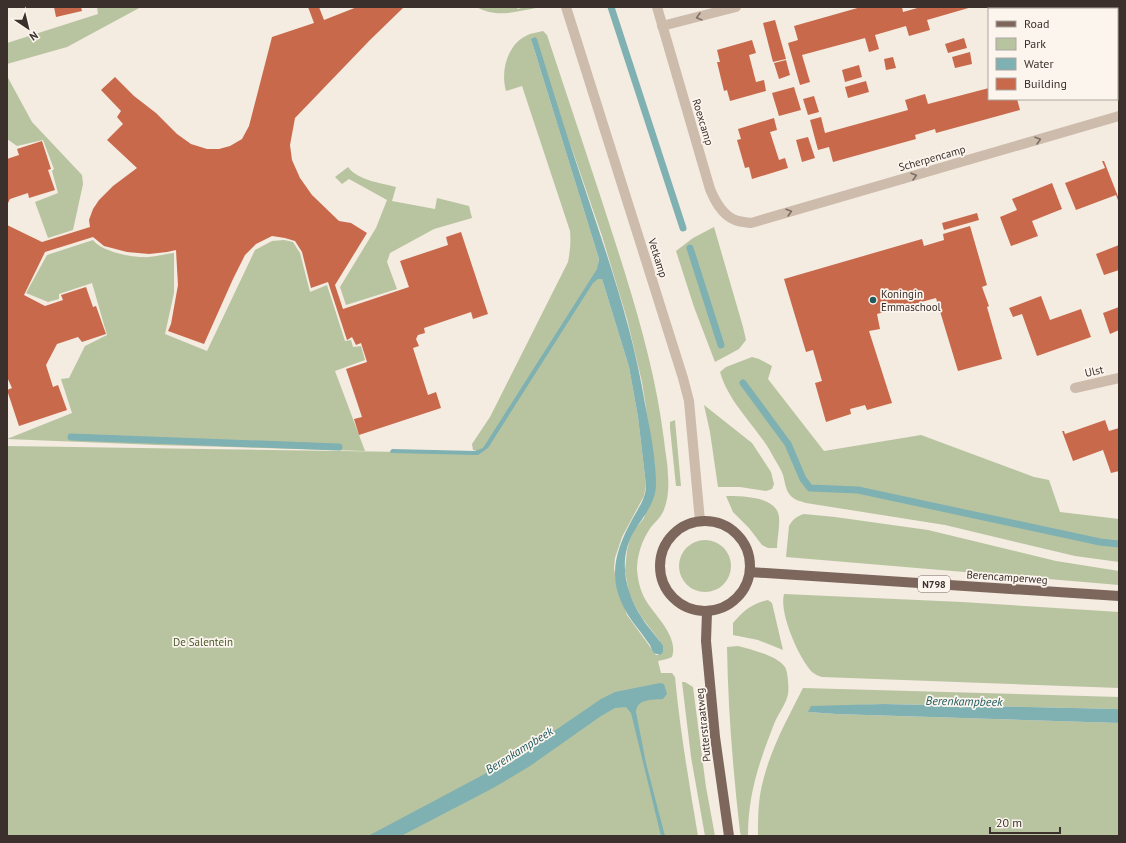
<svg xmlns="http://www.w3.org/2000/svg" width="1126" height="843" viewBox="0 0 1126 843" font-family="'PT Sans',sans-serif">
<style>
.green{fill:#b8c4a0;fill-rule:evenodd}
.water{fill:#7fb0b2}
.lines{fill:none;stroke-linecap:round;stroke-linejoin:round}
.stream{stroke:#7fb0b2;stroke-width:7}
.building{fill:#c8694b}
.minor{stroke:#cdbbac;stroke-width:10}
.major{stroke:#7d675c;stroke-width:10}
.oneway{stroke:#7d6f65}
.poi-dot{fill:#1f5a5e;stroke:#fbf5ee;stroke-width:1.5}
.labels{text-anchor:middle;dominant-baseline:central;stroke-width:3.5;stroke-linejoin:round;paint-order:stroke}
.shield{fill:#fbf5ee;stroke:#756b66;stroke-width:1}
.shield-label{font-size:10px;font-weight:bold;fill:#3b302b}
.street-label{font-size:11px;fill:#3b302b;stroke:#fbf5ee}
.poi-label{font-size:11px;fill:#3b302b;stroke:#fbf5ee;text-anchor:start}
.park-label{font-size:11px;fill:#4a5a2e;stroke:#fbf5ee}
.water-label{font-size:12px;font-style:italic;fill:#1f5a5e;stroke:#fbf5ee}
</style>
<rect width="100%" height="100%" fill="#f4ebe1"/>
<!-- green -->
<g class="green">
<path d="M 97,7 L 141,7 L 67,47 L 7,64 L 7,43 L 98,14 Z"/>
<path d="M 476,7 L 516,7 L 518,9 L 524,7 L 536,8 C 513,12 498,18 476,7 Z"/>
<path d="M 543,31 L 547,35 C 573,114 600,193 625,273 C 642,328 657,383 664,440 C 665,452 668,464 668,476 C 669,488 668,501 663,512 C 660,518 655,522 651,527 C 642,540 637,555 637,570 C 638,580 640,590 645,599 C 654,615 679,636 672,657 L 667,659 L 658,661 L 661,673 L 672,673 L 675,677 C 680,730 689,783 698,836 L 7,836 L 7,446 L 475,453 L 477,451 L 473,450 L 472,444 L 490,417 L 568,262 C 570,252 571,242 570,231 L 522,86 L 506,91 C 500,70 508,42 530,34 C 534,33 539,32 543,31 ZM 531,39 L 573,152 L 602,236 L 627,319 L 642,382 L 655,466 L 644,518 L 635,529 L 630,539 L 627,550 L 625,571 L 629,593 L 634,604 L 642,618 L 660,641 L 660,655 L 656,655 L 627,615 L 616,581 L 614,568 L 615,558 L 622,537 L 644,496 L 646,485 L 638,417 L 629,367 L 602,279 L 598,263 L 599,259 Z"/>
<path d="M 7,76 L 32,122 L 82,175 L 83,184 L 73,230 L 48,238 L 35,202 L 58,193 L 52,171 L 54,169 L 43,140 L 17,146 L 7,139 Z"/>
<path d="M 348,167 C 357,180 381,183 396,187 L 392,201 L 435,209 L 437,198 L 469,206 L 472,218 L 434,229 L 390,253 L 387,262 L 397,289 L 346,305 L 340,287 L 376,228 L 387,200 L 349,179 L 342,184 L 335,177 Z"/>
<path d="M 714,227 L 743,327 L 746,340 L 739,349 L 715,362 L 694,307 L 676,251 L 693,238 Z"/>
<path d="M 93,240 C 101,251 129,257 142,257 C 152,258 164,254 174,253 L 174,293 L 165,334 L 207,351 L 255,250 L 272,241 L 284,240 L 293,242 L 300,253 L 310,292 L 327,285 L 345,341 L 351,340 L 353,347 L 361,346 L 365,360 L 335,371 L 365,451 L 156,445 L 7,439 L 72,413 L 61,379 L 69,378 L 85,346 L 107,335 L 92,283 L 59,294 L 59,299 L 48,302 L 26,293 L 47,255 Z"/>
<path d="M 752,357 L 759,359 L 772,366 L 768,379 L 824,451 L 921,435 L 1034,477 L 1049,480 L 1060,512 L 1119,519 L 1119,562 L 1075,556 L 945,525 L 806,503 C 800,501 794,500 790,495 C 785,489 785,481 783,475 C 781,469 777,463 774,458 C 759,428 730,406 720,372 L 726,367 Z"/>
<path d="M 704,405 L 752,443 L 771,472 L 774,484 L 772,489 L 766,491 L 740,487 L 718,487 L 710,432 Z"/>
<path d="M 675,420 L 681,486 L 676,486 L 670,428 L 670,422 Z"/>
<path d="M 726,496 C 741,496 777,496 779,517 C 780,527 777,539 777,548 L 768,548 L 762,545 L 749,528 L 733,512 Z"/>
<path d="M 804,514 L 835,517 L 928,530 L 1056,561 L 1119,571 L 1119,585 L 786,557 L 789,526 C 792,520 797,516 804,514 Z"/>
<circle cx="705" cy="566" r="26"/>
<path d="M 784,594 L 962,602 L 1119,612 L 1119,688 L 822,677 C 818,676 814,674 811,671 C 798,656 779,613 784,594 Z"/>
<path d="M 768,600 L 772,603 L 783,650 L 758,640 L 733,635 L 733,623 C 743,611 752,603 768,600 Z"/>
<path d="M 738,646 C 752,650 776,655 785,667 C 788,672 789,688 788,694 C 787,702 777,716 774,724 C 759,763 748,794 748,836 L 741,836 L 740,832 C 733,770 728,709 727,647 Z"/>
<path d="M 682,682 L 685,682 L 693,687 L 706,787 L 715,836 L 705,836 L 691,757 Z"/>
<path d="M 803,688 L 1119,697 L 1119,709 L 883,704 L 859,705 L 808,712 L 836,714 L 1119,723 L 1119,836 L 758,836 C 758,818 758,799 763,781 C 771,748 788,718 803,688 Z"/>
</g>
<!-- water -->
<g class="water">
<path d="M 535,37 L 537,39 C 549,77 560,115 573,153 C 600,236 631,317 645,404 C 650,429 656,459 656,484 C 656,503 644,515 635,530 C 617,558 625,592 642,618 C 648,628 657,636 663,646 L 663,652 L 660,655 C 658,654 655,654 654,653 C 652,651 651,647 650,645 C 646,640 643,635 639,630 C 607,591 609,561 633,518 C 639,507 646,498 646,485 L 638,417 L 629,367 L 602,279 L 598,279 L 593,283 L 488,448 L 478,455 L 391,453 L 390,451 L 392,449 L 475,451 L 483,448 L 597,269 L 599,259 L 531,39 Z"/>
<path d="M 660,683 L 664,684 L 667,694 L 663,699 C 653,700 637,698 636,712 L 646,763 L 665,836 L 661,836 L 631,713 L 626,707 L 615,708 L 601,716 L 530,766 L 495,787 L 401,836 L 368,836 L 496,768 L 528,749 L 601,699 L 615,692 Z"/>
<path d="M 883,704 L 1119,709 L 1119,723 L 836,714 L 808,712 L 811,706 Z"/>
</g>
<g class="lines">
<!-- stream -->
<g class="stream">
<path d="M 611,7 L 683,228"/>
<path d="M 690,248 L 721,345"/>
<path d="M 743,383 L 788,444 L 803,479 L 810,488 L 858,490 L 1100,542 L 1119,544"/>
<path d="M 71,437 L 339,447"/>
</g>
</g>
<!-- building -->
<g class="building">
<path d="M 54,7 L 81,7 L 82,11 L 56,17 Z"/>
<path d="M 308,7 L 319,7 L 324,20 L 357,7 L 404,7 L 370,40 L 295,118 L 290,145 L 292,160 L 300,178 L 312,195 L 339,221 L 351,223 L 367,233 L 335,285 L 343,309 L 409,287 L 400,261 L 448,245 L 446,237 L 461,232 L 488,314 L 473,319 L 471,312 L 424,328 L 425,333 L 418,335 L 416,339 L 419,346 L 413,348 L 428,395 L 436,392 L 441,408 L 359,435 L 354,419 L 362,417 L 346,369 L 367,362 L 361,343 L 356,345 L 352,337 L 347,340 L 328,282 L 311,288 L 302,252 L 295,241 L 285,238 L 272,236 L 256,244 L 245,255 L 233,279 L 204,344 L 168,331 L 171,324 L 178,285 L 176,250 L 167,252 L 149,254 L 127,252 L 104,246 L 93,237 L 45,252 L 24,295 L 45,306 L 63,300 L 61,295 L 86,287 L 93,307 L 96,306 L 106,334 L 82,342 L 78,337 L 57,344 L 46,365 L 53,387 L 58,385 L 67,410 L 19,426 L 7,390 L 12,388 L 7,377 L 7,225 L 42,242 L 90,227 L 89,220 L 93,209 L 99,200 L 113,186 L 137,168 L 107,140 L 123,124 L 117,117 L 121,111 L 101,90 L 115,77 L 134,96 L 156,113 L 177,134 L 191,144 L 207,149 L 219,149 L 230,146 L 242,139 L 249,126 L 272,37 L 314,23 Z"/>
<path d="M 861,7 L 902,7 L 903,12 L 921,7 L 972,7 L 927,20 L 930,30 L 909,36 L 906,26 L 875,35 L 879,49 L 869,52 L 865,38 L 802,55 L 810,82 L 800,85 L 788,43 L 798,40 L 794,26 Z"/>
<path d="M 775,20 L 786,59 L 773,62 L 763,23 Z"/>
<path d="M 964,38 L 967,48 L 948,53 L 945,44 Z"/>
<path d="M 752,40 L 756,53 L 749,55 L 756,82 L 764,80 L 766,91 L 730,101 L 727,90 L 724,91 L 717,62 L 720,62 L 717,50 Z"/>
<rect x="1117" y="43" width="2" height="36"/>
<path d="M 970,52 L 972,64 L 955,68 L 952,57 Z"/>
<path d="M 893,57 L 896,68 L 886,70 L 884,59 Z"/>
<path d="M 786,60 L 790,75 L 779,79 L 774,63 Z"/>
<path d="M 859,65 L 862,77 L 845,82 L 842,70 Z"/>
<path d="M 866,81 L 869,92 L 848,98 L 845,87 Z"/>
<path d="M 794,87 L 801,110 L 779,116 L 772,93 Z"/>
<path d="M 989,88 L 989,99 L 1017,99 L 1020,110 L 936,133 L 935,129 L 915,135 L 916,139 L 833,162 L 829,147 L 818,150 L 810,120 L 821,117 L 825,133 L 908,110 L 905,100 L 925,94 L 928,104 Z"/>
<path d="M 814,96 L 819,112 L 808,115 L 803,99 Z"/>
<path d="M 774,118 L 777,130 L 770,132 L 779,160 L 785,158 L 788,168 L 752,179 L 749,167 L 745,168 L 737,140 L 741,139 L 738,129 Z"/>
<path d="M 808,137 L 815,158 L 802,162 L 796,140 Z"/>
<path d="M 42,141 L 51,169 L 48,170 L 55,190 L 29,198 L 28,193 L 10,199 L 7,205 L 7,159 L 19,155 L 17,149 Z"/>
<path d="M 1102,161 L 1104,161 L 1119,199 L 1119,203 L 1116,195 L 1076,210 L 1065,183 L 1105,168 Z"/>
<path d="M 1052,183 L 1062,209 L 1032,221 L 1038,236 L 1011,246 L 1000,217 L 1017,210 L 1012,199 Z"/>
<path d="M 977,213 L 979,220 L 944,230 L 942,223 Z"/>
<path d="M 970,226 L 987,285 L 982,287 L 989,306 L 987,307 L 1002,359 L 958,371 L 936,298 L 877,314 L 880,329 L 869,331 L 892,403 L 867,410 L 865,405 L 850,409 L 851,414 L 826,422 L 815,383 L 822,381 L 813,350 L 806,352 L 784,279 L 922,239 L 924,246 L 944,240 L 943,234 Z"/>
<path d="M 1119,245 L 1119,270 L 1104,275 L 1096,254 Z"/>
<path d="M 1041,296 L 1050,320 L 1081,309 L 1091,337 L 1037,356 L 1022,314 L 1013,317 L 1009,308 Z"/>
<path d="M 1119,307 L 1119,330 L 1110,334 L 1103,313 Z"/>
<path d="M 1105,420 L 1109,431 L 1119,428 L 1119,471 L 1111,473 L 1103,450 L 1073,461 L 1062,431 L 1064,431 L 1065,434 Z"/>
</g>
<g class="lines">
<!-- minor -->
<g class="minor">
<path d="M 566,7 L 683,378 L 689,401 L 700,521"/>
<path d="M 657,7 L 710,189 C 715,201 722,215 735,220 C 740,222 746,222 751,223 L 1119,116"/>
<path d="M 662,26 L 736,7"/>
<path d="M 1075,388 L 1119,378"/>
</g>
<!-- major -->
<g class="major">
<circle cx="705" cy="566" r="45"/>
<path d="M 750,572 L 1119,596"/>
<path d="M 707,612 L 706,641 L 715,737 L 729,836"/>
</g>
</g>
<!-- one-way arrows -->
<defs><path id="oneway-chevron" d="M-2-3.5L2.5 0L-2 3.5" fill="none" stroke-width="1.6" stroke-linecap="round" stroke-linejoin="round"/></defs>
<g class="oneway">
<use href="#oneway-chevron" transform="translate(699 17) rotate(165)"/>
<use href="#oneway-chevron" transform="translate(1038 140) rotate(-16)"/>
<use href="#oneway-chevron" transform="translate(914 176) rotate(-16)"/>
<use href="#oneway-chevron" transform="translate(789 212) rotate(-16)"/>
</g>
<!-- markers -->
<circle class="poi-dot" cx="873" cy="300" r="4"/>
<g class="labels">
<!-- shield labels -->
<rect class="shield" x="918" y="576" width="32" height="16" rx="3"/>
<g class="shield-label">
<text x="934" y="584">N798</text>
</g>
<!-- street labels -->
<g class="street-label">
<text transform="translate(703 122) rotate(73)">Roexcamp</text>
<text transform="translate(932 158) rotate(-16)">Scherpencamp</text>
<text transform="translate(658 258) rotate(72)">Vetkamp</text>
<text transform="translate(1094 371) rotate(-13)">Ulst</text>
<text transform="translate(1007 577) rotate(4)">Berencamperweg</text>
<text transform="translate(703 725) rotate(-96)">Putterstraatweg</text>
</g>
<!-- poi labels -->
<g class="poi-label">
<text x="881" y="294">Koningin<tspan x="881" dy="13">Emmaschool</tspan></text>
</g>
<!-- park labels -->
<g class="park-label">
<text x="203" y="642">De Salentein</text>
</g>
<!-- water labels -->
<g class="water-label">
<text transform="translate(964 701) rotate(1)">Berenkampbeek</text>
<text transform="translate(519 750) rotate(-32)">Berenkampbeek</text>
</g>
</g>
<!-- border -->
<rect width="1126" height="843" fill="none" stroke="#3b302b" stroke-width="16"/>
<!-- legend -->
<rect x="988" y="8" width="130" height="92" fill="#fbf5ee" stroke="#aea6a0"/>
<rect x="996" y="21" width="20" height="6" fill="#7d675c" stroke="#aea6a0"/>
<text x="1024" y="28" font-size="12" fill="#3b302b">Road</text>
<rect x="996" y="38" width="20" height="12" fill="#b8c4a0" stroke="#aea6a0"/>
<text x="1024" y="48" font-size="12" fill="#3b302b">Park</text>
<rect x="996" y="58" width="20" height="12" fill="#7fb0b2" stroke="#aea6a0"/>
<text x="1024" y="68" font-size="12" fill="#3b302b">Water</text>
<rect x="996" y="78" width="20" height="12" fill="#c8694b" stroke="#aea6a0"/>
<text x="1024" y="88" font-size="12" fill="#3b302b">Building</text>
<!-- north arrow -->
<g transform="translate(28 28) rotate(145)" stroke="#fbf5ee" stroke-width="3" paint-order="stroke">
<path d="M0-3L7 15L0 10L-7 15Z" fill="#3b302b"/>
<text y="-6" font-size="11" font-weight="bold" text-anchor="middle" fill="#3b302b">N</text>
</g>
<!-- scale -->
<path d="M990 827v6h70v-6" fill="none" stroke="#3b302b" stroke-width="2"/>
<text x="996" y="827" font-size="12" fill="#3b302b" stroke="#fbf5ee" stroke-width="3" paint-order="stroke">20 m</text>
</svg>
